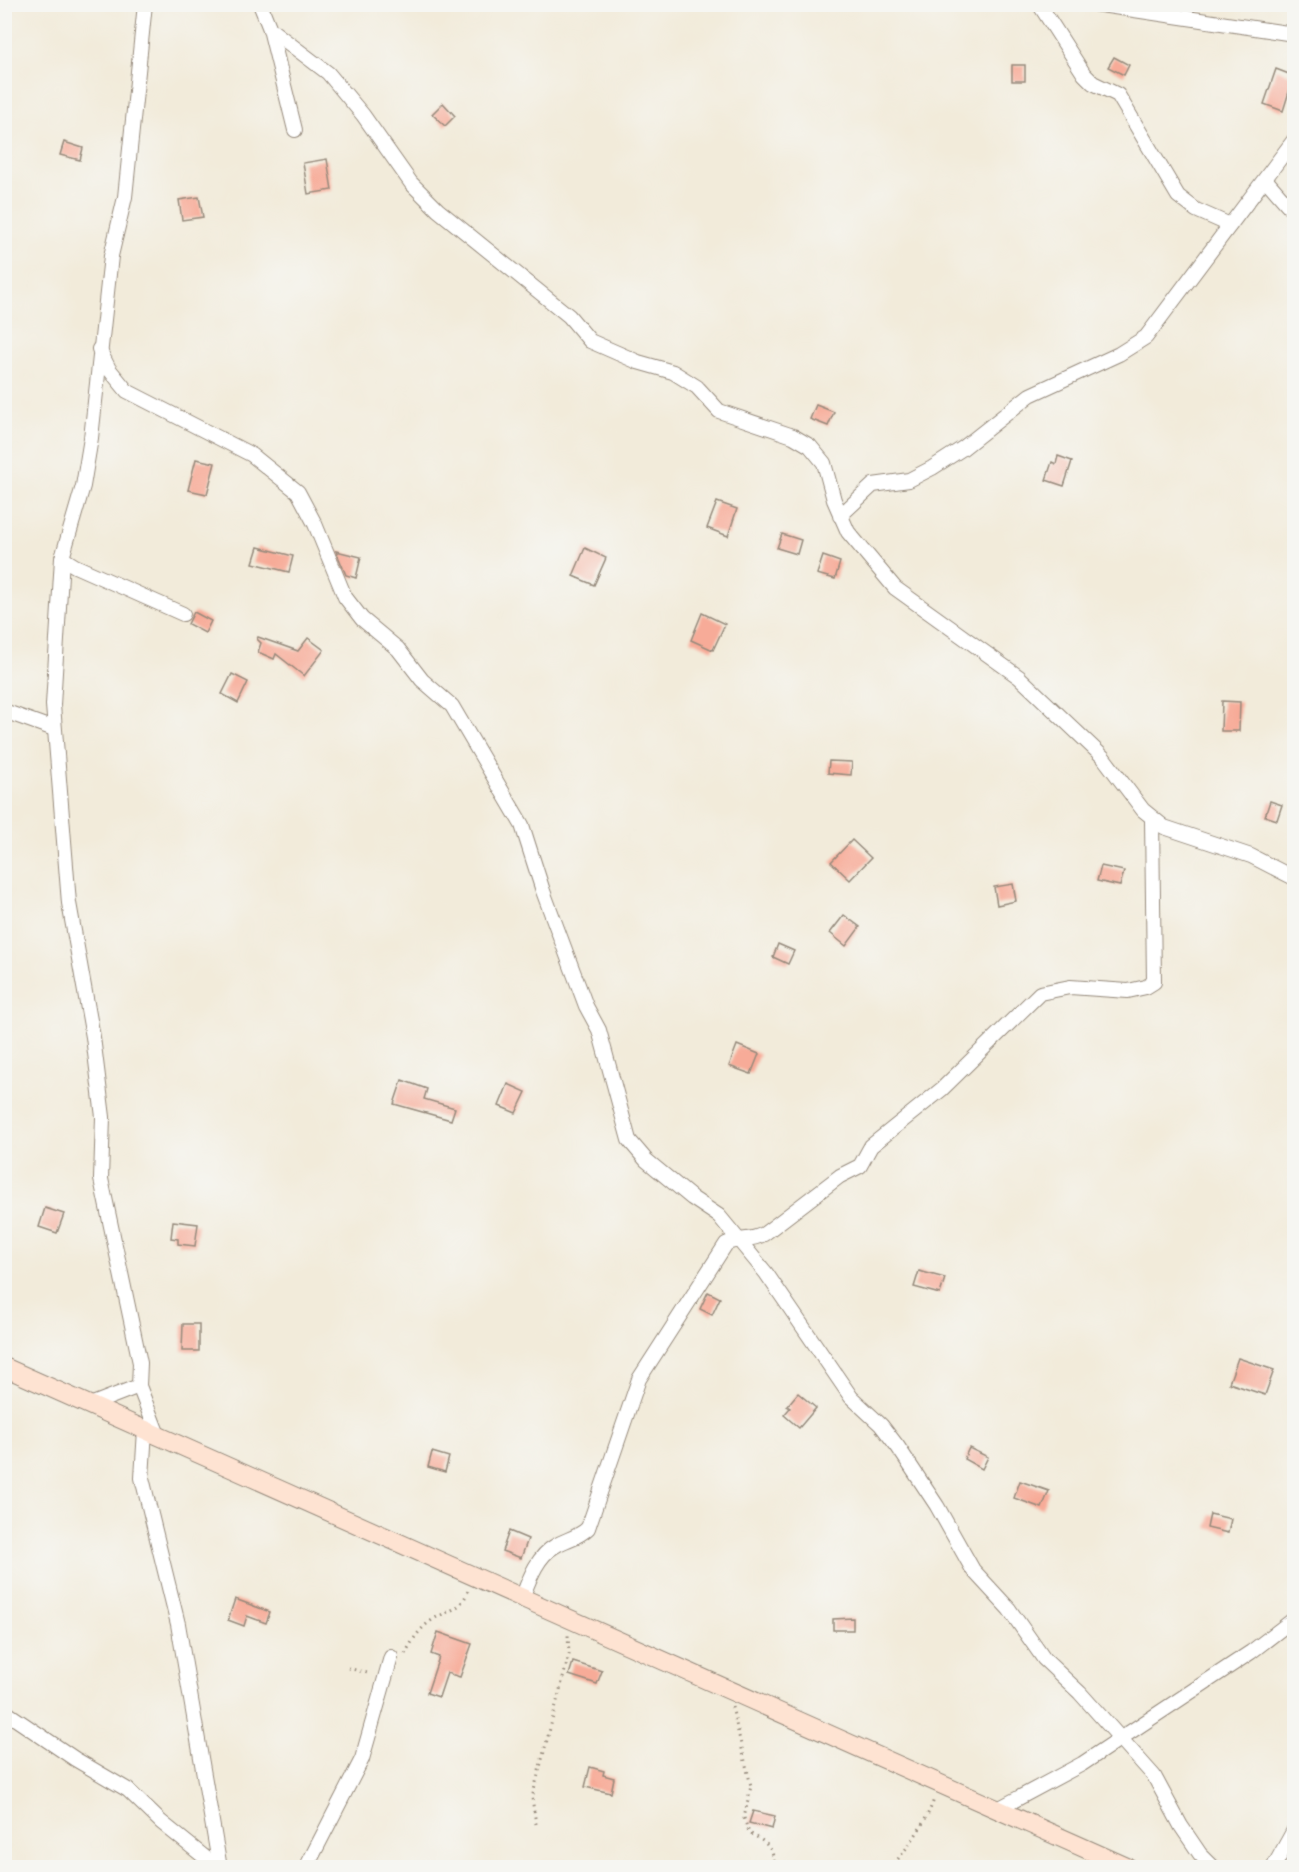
<svg xmlns="http://www.w3.org/2000/svg" width="1299" height="1872" viewBox="0 0 1299 1872" font-family="Caveat,sans-serif">
<style>
.building{fill:#f7ab98}
.lines{fill:none;stroke-linecap:round;stroke-linejoin:round}
.street-casing{stroke:#968a7c;stroke-width:16}
.secondary-casing{stroke:#968a7c;stroke-width:20}
.path{stroke:#968a7c;stroke-width:3;stroke-dasharray:1.5 4.5;stroke-linecap:butt}
.street{stroke:#fff;stroke-width:14}
.secondary{stroke:#fee3d2;stroke-width:18}
</style>
<rect width="100%" height="100%" fill="#f6f6f2"/>
<filter id="ink" filterUnits="userSpaceOnUse"><feTurbulence type="fractalNoise" baseFrequency=".0167" numOctaves="2"/><feDisplacementMap in="SourceGraphic" scale="12" xChannelSelector="R" yChannelSelector="G"/><feConvolveMatrix kernelMatrix="1 2 1 2 8 2 1 2 1" color-interpolation-filters="sRGB"/></filter>
<filter id="wash" filterUnits="userSpaceOnUse"><feTurbulence type="fractalNoise" baseFrequency=".008" numOctaves="4" result="noise"/><feDisplacementMap in="SourceGraphic" scale="24" xChannelSelector="R" yChannelSelector="G"/><feGaussianBlur stdDeviation="1.35" result="paint"/><feColorMatrix in="noise" values="0 0 0 0 0 0 0 0 0 0 0 0 0 0 0 0 0 1.4 0 .05"/><feComposite in="paint" operator="in"/></filter>
<g filter="url(#wash)">
<rect width="100%" height="100%" fill="#f2ebda"/>
<g id="blocks">
<!-- building -->
<g class="building">
<path d="M 1114,57 L 1129,65 L 1124,75 L 1108,67 Z"/>
<rect x="1012" y="65" width="13" height="16"/>
<path d="M 1276,69 L 1294,76 L 1283,111 L 1264,104 Z"/>
<path d="M 443,103 L 455,116 L 445,126 L 432,114 Z"/>
<path d="M 64,142 L 83,148 L 80,160 L 60,155 Z"/>
<path d="M 327,159 L 332,190 L 308,194 L 303,163 Z"/>
<path d="M 199,197 L 203,217 L 182,220 L 179,200 Z"/>
<path d="M 816,405 L 834,412 L 828,426 L 810,419 Z"/>
<path d="M 1058,456 L 1072,461 L 1064,486 L 1046,480 L 1052,462 L 1056,464 Z"/>
<path d="M 196,459 L 215,463 L 207,494 L 188,490 Z"/>
<path d="M 717,502 L 737,509 L 728,536 L 707,528 Z"/>
<path d="M 782,534 L 801,540 L 797,554 L 777,548 Z"/>
<path d="M 258,547 L 293,556 L 289,572 L 253,563 Z"/>
<path d="M 585,548 L 606,558 L 594,585 L 573,576 Z"/>
<path d="M 336,551 L 361,557 L 356,578 L 346,575 Z"/>
<path d="M 823,556 L 840,562 L 835,579 L 817,574 Z"/>
<path d="M 194,612 L 211,621 L 205,633 L 188,624 Z"/>
<path d="M 702,613 L 725,624 L 713,650 L 691,640 Z"/>
<path d="M 258,637 L 298,651 L 308,638 L 324,650 L 304,676 L 276,654 L 274,659 L 258,652 L 261,643 L 257,639 Z"/>
<path d="M 232,674 L 248,682 L 238,703 L 222,694 Z"/>
<path d="M 1222,701 L 1240,702 L 1239,731 L 1221,731 Z"/>
<path d="M 829,761 L 852,762 L 851,775 L 828,773 Z"/>
<path d="M 1270,801 L 1282,805 L 1277,820 L 1265,816 Z"/>
<path d="M 852,840 L 871,858 L 850,880 L 831,862 Z"/>
<path d="M 1101,866 L 1124,871 L 1120,886 L 1097,881 Z"/>
<path d="M 1013,884 L 1016,901 L 997,905 L 994,887 Z"/>
<path d="M 844,915 L 860,927 L 846,946 L 830,933 Z"/>
<path d="M 778,944 L 794,951 L 788,964 L 773,957 Z"/>
<path d="M 737,1045 L 759,1054 L 751,1074 L 729,1066 Z"/>
<path d="M 402,1080 L 427,1089 L 424,1099 L 455,1108 L 451,1120 L 394,1104 Z"/>
<path d="M 508,1084 L 526,1092 L 516,1113 L 499,1106 Z"/>
<path d="M 45,1208 L 64,1214 L 57,1233 L 39,1227 Z"/>
<path d="M 173,1221 L 198,1224 L 195,1246 L 178,1244 L 178,1239 L 171,1238 Z"/>
<path d="M 919,1271 L 945,1278 L 940,1294 L 914,1287 Z"/>
<path d="M 708,1292 L 720,1298 L 712,1315 L 700,1309 Z"/>
<path d="M 183,1324 L 199,1324 L 199,1351 L 182,1351 Z"/>
<path d="M 1238,1358 L 1274,1370 L 1265,1395 L 1229,1383 Z"/>
<path d="M 798,1393 L 816,1408 L 799,1428 L 784,1415 L 790,1408 L 787,1406 Z"/>
<path d="M 969,1448 L 988,1457 L 982,1469 L 964,1459 Z"/>
<path d="M 432,1452 L 449,1457 L 445,1472 L 428,1467 Z"/>
<path d="M 1020,1481 L 1049,1491 L 1042,1508 L 1014,1498 Z"/>
<path d="M 1210,1514 L 1231,1519 L 1228,1533 L 1207,1528 Z"/>
<path d="M 509,1531 L 528,1539 L 521,1558 L 502,1551 Z"/>
<path d="M 235,1599 L 270,1612 L 266,1623 L 247,1616 L 244,1626 L 228,1620 Z"/>
<path d="M 853,1618 L 853,1630 L 833,1630 L 833,1619 Z"/>
<path d="M 438,1632 L 472,1644 L 460,1677 L 447,1673 L 439,1697 L 427,1693 L 439,1657 L 431,1654 Z"/>
<path d="M 573,1662 L 602,1671 L 597,1684 L 569,1675 Z"/>
<path d="M 590,1767 L 604,1771 L 603,1775 L 614,1778 L 611,1793 L 585,1787 Z"/>
<path d="M 753,1811 L 775,1816 L 772,1829 L 749,1823 Z"/>
</g>
</g>
</g>
<g filter="url(#ink)">
<use href="#blocks" fill-opacity="0" stroke="#968a7c" stroke-width="1.5"/>
<g class="lines">
<defs>
<g id="street">
<path d="M 145,4 L 125,197 L 111,256 L 91,438 L 83,486 L 62,558 L 53,705 L 69,903 L 93,1037 L 103,1117 L 101,1179 L 140,1363 L 139,1386 L 158,1435"/>
<path d="M 260,4 L 270,29 L 328,73 L 363,115 L 411,183 L 438,210 L 569,316 L 590,341 L 638,362 L 673,372 L 697,387 L 719,411 L 793,436 L 810,446 L 824,463 L 834,500 L 848,532 L 895,588 L 1019,677 L 1103,757 L 1143,810 L 1164,827 L 1251,856 L 1294,878"/>
<path d="M 1039,4 L 1084,74 L 1093,83 L 1118,95 L 1178,196 L 1196,210 L 1230,225"/>
<path d="M 1094,4 L 1294,34"/>
<path d="M 270,29 L 295,130"/>
<path d="M 1266,180 L 1294,212"/>
<path d="M 99,349 L 109,369 L 127,391 L 252,455 L 298,492 L 315,524 L 345,597 L 362,619 L 398,649 L 422,680 L 452,706 L 522,825 L 543,891 L 586,1006 L 599,1030 L 629,1140 L 646,1160 L 692,1198 L 719,1216 L 766,1273 L 851,1397 L 881,1425 L 898,1447 L 937,1506 L 973,1570 L 1009,1609 L 1044,1659 L 1080,1693 L 1154,1776 L 1181,1826 L 1200,1854 L 1214,1868"/>
<path d="M 840,516 L 873,485 L 909,480 L 932,468 L 963,448 L 1030,395 L 1119,354 L 1146,337 L 1294,140"/>
<path d="M 62,558 L 75,566 L 183,614"/>
<path d="M 4,711 L 54,729"/>
<path d="M 90,1405 L 139,1386"/>
<path d="M 145,1430 L 142,1478 L 178,1624 L 220,1868"/>
<path d="M 522,1598 C 529,1580 537,1556 555,1546 C 566,1539 578,1538 588,1528 L 639,1379 L 726,1244 C 737,1237 749,1242 764,1234 L 840,1176 L 860,1166 L 871,1146 L 942,1089 L 1040,993 L 1070,987 L 1128,991 L 1146,987 L 1154,982 L 1152,819"/>
<path d="M 4,1711 L 75,1759 L 128,1790 L 161,1822 L 218,1868"/>
<path d="M 998,1809 L 1082,1764 L 1251,1652 L 1294,1619"/>
<path d="M 306,1868 L 362,1759 L 391,1657"/>
<path d="M 1273,1868 L 1294,1830"/>
</g>
<path id="secondary" d="M 4,1367 L 1129,1868"/>
</defs>
<!-- street casing -->
<use href="#street" class="street-casing"/>
<!-- secondary casing -->
<use href="#secondary" class="secondary-casing"/>
<!-- path -->
<g class="path">
<path d="M 405,1654 C 412,1641 419,1629 432,1620 C 447,1610 460,1612 468,1591"/>
<path d="M 348,1668 L 371,1674"/>
<path d="M 732,1707 L 751,1786 L 744,1818 L 749,1833 C 765,1841 775,1848 774,1868"/>
<path d="M 536,1824 L 532,1798 L 569,1655 L 568,1635"/>
<path d="M 890,1868 C 906,1851 927,1821 934,1799"/>
</g>
<!-- street -->
<use href="#street" class="street"/>
<!-- secondary -->
<use href="#secondary" class="secondary"/>
</g>
</g>
<!-- margin -->
<rect width="1299" height="1872" fill="none" stroke="#f6f6f2" stroke-width="24"/>
</svg>
